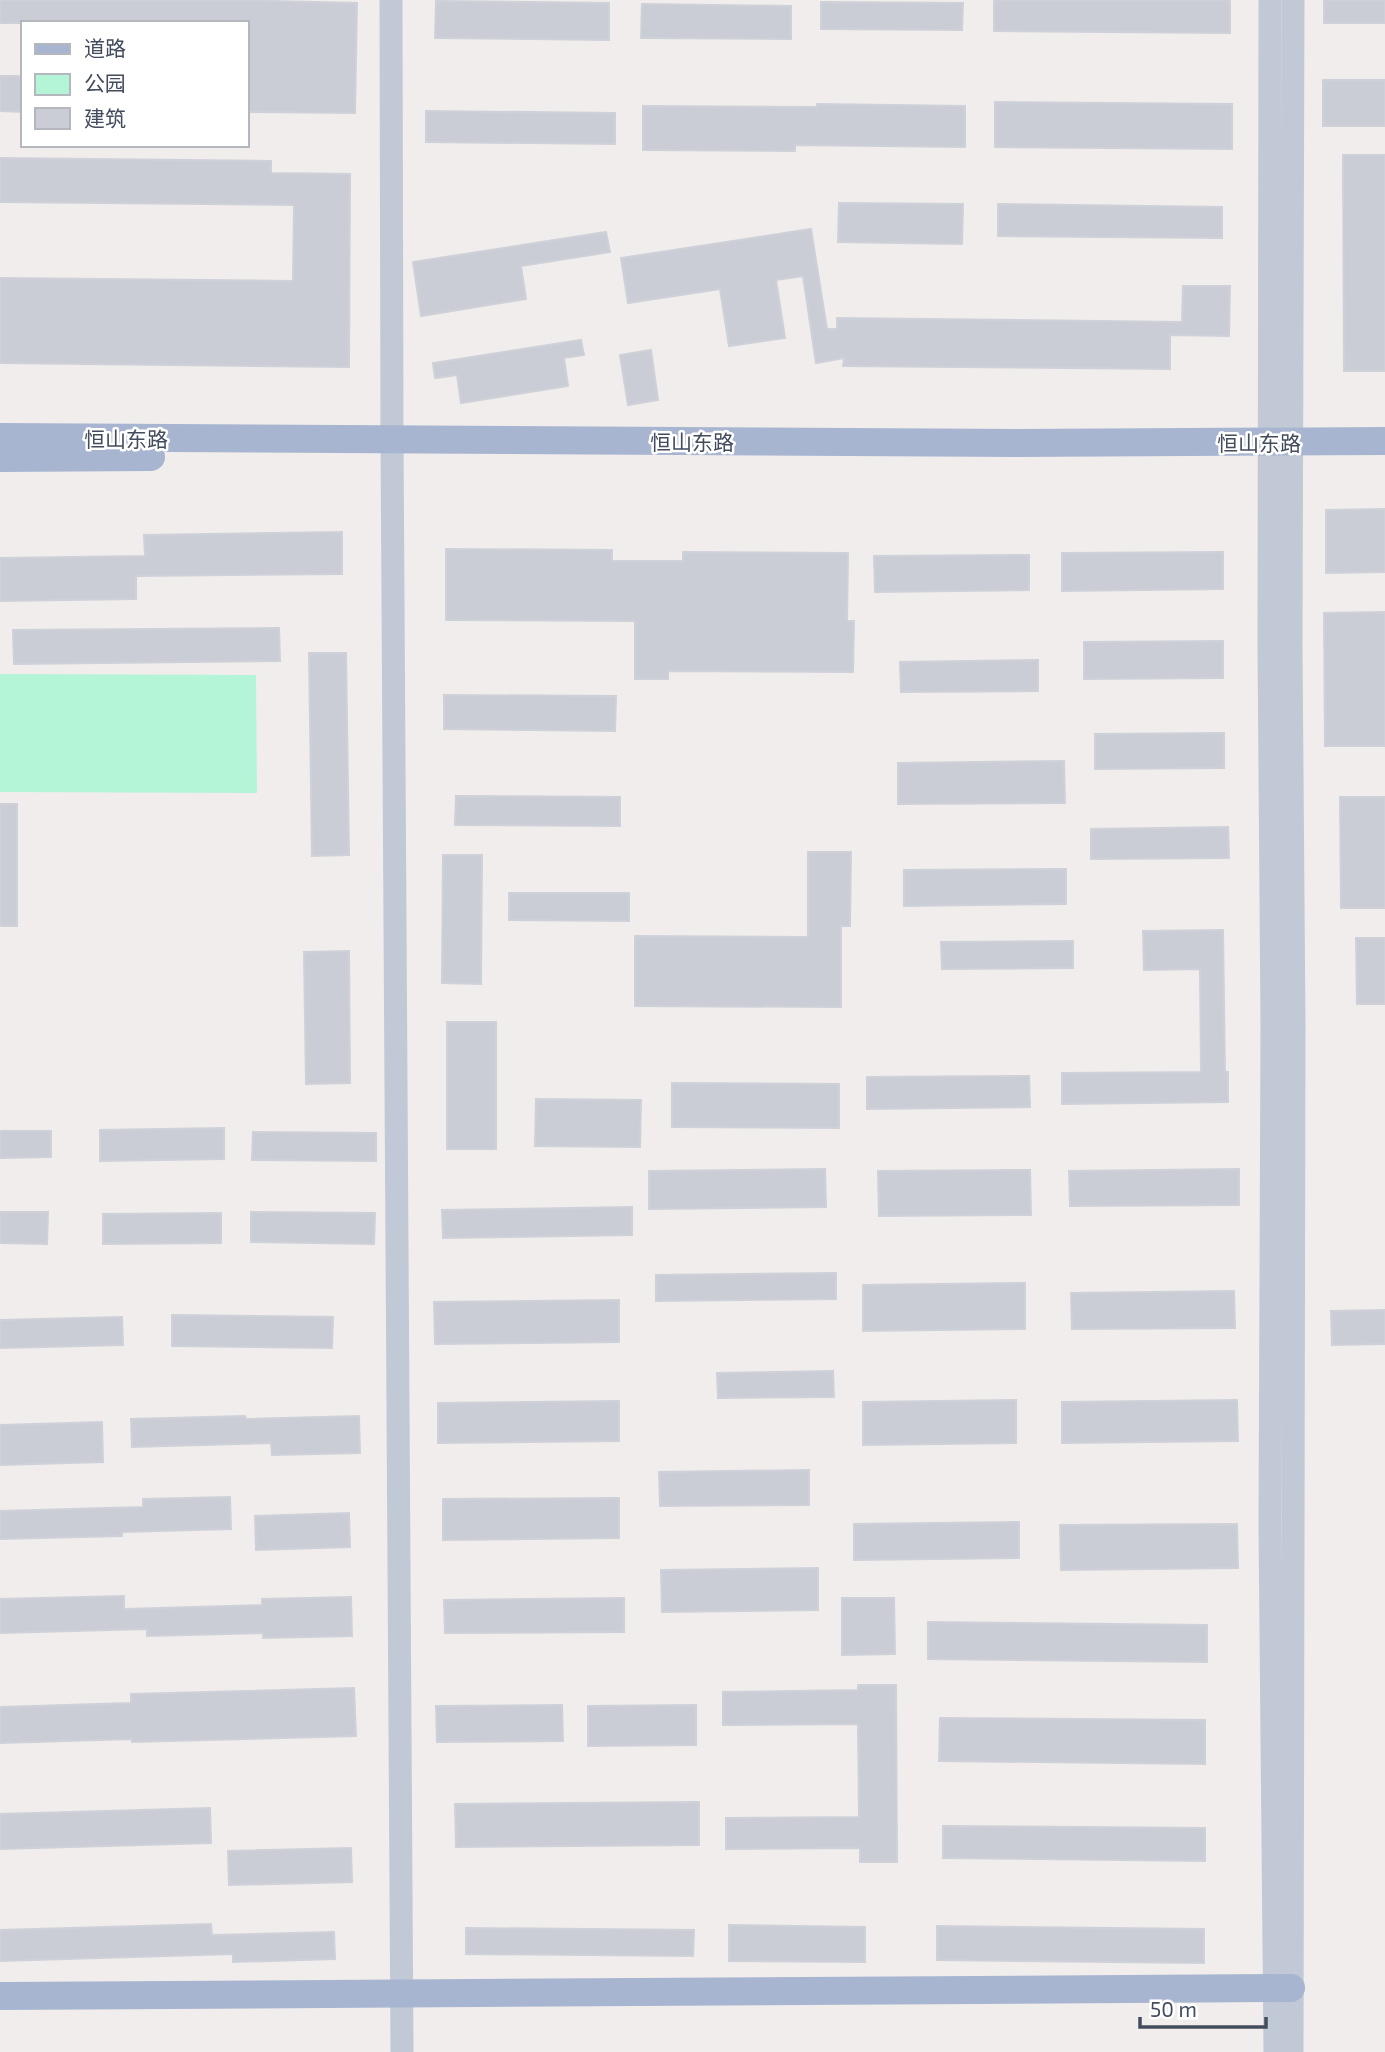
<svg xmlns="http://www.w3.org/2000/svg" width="1385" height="2052" viewBox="0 0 1385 2052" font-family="'Exo 2','Noto Sans SC',sans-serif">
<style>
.green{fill:#b4f4d7}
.building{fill:#cacdd5;stroke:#cfd1d9;stroke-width:2}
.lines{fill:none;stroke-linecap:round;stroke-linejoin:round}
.minor{stroke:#c1c9d6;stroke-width:23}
.major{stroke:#a8b5d0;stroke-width:28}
.labels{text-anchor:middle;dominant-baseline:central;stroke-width:5;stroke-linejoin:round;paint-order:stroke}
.street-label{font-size:21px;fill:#434c5c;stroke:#fff}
</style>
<rect width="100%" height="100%" fill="#f0edec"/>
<!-- green -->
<path class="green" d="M 0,674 L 256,675 L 257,793 L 0,792 Z"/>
<!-- building -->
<g class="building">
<path d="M 0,0 L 228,0 L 357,3 L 355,113 L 247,112 L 247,23 L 0,23 Z"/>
<path d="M 994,0 L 1230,0 L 1230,33 L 994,31 Z"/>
<rect x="1324" y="0" width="61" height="23"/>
<path d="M 436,1 L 609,3 L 609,40 L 435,38 Z"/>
<path d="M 821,2 L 963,3 L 962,30 L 821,29 Z"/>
<path d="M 642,4 L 791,6 L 791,39 L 641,38 Z"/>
<path d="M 0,76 L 23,76 L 23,112 L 0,111 Z"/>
<rect x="1323" y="80" width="62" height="46"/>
<path d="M 995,102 L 1232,104 L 1232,149 L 995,147 Z"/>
<path d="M 817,104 L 965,106 L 965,147 L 795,145 L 795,151 L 643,150 L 643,106 L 817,107 Z"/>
<path d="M 426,111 L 615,113 L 615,144 L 426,142 Z"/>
<path d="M 1343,155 L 1385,155 L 1385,371 L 1344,371 Z"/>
<path d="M 0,158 L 271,161 L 271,173 L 350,174 L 349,367 L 0,363 L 0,278 L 293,281 L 294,205 L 0,202 Z"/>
<path d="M 839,203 L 963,204 L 962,244 L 838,242 Z"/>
<path d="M 998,204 L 1222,207 L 1222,238 L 998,236 Z"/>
<path d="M 811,229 L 827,329 L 837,329 L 837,318 L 1182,322 L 1183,286 L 1230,286 L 1229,336 L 1170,335 L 1170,369 L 843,366 L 844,358 L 816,363 L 803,276 L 776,280 L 785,338 L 729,346 L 720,289 L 628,303 L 621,258 Z"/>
<path d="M 606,232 L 610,252 L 521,266 L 526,299 L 421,316 L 413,262 Z"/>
<path d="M 581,340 L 584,355 L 564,358 L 568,386 L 461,403 L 457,375 L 435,378 L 433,363 Z"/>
<path d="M 651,350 L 658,400 L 628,405 L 620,355 Z"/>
<path d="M 1385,509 L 1385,572 L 1326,573 L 1326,510 Z"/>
<path d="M 342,532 L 342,574 L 136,576 L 136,599 L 0,601 L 0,558 L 145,556 L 144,535 Z"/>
<path d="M 446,549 L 612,550 L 612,561 L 683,561 L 683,552 L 848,553 L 847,621 L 854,621 L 853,672 L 668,671 L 668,679 L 635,679 L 635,621 L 446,620 Z"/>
<path d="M 1223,552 L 1223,589 L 1062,591 L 1062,553 Z"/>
<path d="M 1029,555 L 1029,590 L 875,592 L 874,556 Z"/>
<path d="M 1385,612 L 1385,746 L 1325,746 L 1324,613 Z"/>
<path d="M 279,628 L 280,661 L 14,664 L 13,630 Z"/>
<path d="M 1223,641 L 1223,678 L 1084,679 L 1084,642 Z"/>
<path d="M 309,653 L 346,653 L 349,855 L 312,856 Z"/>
<path d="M 1038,660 L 1038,691 L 901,692 L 900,662 Z"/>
<path d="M 444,695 L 616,696 L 615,731 L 444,729 Z"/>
<path d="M 1224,733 L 1224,768 L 1095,769 L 1095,734 Z"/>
<path d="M 1064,761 L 1065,803 L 898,804 L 898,763 Z"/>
<path d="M 456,796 L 620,797 L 620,826 L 455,825 Z"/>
<path d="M 1340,797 L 1385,797 L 1385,908 L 1341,908 Z"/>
<rect x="0" y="804" width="17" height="122"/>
<path d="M 1228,827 L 1229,858 L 1091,859 L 1091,829 Z"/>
<path d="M 808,852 L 851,852 L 850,926 L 841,926 L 841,1007 L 635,1006 L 635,936 L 808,937 Z"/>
<path d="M 443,855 L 482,855 L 481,984 L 442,983 Z"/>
<path d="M 1066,869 L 1066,904 L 904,906 L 904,870 Z"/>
<path d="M 509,893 L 629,893 L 629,921 L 509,920 Z"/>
<path d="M 1223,930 L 1225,1072 L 1228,1072 L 1228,1102 L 1062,1104 L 1062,1073 L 1201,1072 L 1200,969 L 1144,970 L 1143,931 Z"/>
<path d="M 1356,938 L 1385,938 L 1385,1004 L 1357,1004 Z"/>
<path d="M 1073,941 L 1073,968 L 942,969 L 941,942 Z"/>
<path d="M 349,951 L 350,1083 L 306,1084 L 304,952 Z"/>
<rect x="447" y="1022" width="49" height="127"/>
<path d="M 1029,1076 L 1030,1107 L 867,1109 L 867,1077 Z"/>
<path d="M 672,1083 L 839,1084 L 839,1128 L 672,1127 Z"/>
<path d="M 536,1099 L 641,1100 L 640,1147 L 535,1146 Z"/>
<path d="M 224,1128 L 224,1159 L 100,1161 L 100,1130 Z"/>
<path d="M 0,1131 L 51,1131 L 51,1157 L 0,1158 Z"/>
<path d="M 253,1132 L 376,1133 L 376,1161 L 252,1160 Z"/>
<path d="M 825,1169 L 826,1207 L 649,1209 L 649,1171 Z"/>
<path d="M 1239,1169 L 1239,1205 L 1070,1206 L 1069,1171 Z"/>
<path d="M 1030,1170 L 1031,1215 L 879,1216 L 878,1171 Z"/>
<path d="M 632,1207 L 632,1235 L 443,1238 L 442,1210 Z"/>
<path d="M 0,1212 L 48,1212 L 47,1244 L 0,1243 Z"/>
<path d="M 251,1212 L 375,1213 L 374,1244 L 251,1242 Z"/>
<path d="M 221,1213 L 221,1243 L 103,1244 L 103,1214 Z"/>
<path d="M 836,1273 L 836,1299 L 656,1301 L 656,1275 Z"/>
<path d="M 1025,1283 L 1025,1329 L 863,1331 L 863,1285 Z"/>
<path d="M 1234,1291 L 1235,1328 L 1072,1329 L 1071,1293 Z"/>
<path d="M 619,1300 L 619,1342 L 435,1344 L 434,1302 Z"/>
<path d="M 1385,1310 L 1385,1344 L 1332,1345 L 1331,1311 Z"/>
<path d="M 172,1315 L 333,1317 L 332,1348 L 172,1346 Z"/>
<path d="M 122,1317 L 123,1345 L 0,1348 L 0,1320 Z"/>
<path d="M 833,1371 L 834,1397 L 718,1398 L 717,1373 Z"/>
<path d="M 1016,1400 L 1016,1443 L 863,1445 L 863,1402 Z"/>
<path d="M 1237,1400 L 1238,1441 L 1062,1443 L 1062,1402 Z"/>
<path d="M 619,1401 L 619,1441 L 438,1443 L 438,1403 Z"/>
<path d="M 245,1416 L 246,1419 L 359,1416 L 360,1453 L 272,1455 L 271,1443 L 132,1447 L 131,1419 Z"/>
<path d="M 102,1422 L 103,1462 L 0,1465 L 0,1425 Z"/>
<path d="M 809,1470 L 809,1505 L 660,1506 L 659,1472 Z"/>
<path d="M 230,1497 L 231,1529 L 122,1532 L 122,1536 L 0,1539 L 0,1511 L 143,1507 L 143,1499 Z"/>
<path d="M 619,1498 L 619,1538 L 443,1540 L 443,1499 Z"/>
<path d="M 349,1513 L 350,1547 L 256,1550 L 255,1516 Z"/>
<path d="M 1019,1522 L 1019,1558 L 854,1560 L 854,1524 Z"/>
<path d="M 1237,1524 L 1238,1568 L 1061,1570 L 1060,1525 Z"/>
<path d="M 818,1568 L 818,1610 L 662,1612 L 661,1570 Z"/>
<path d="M 124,1596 L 124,1609 L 262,1605 L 262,1599 L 351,1597 L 352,1636 L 263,1638 L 263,1633 L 147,1636 L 147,1629 L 0,1633 L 0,1599 Z"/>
<path d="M 624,1598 L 624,1632 L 445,1633 L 444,1600 Z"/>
<path d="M 842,1598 L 894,1598 L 895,1654 L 842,1655 Z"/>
<path d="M 928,1622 L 1207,1625 L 1207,1662 L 928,1659 Z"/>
<path d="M 858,1685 L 896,1685 L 897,1862 L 860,1862 L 860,1848 L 726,1849 L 726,1818 L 859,1817 L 858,1724 L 723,1725 L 723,1692 L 858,1690 Z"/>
<path d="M 354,1688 L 356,1736 L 132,1742 L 132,1739 L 0,1743 L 0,1707 L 131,1703 L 131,1694 Z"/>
<path d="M 562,1705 L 563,1741 L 437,1742 L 436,1706 Z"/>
<path d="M 696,1705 L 696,1745 L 588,1746 L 588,1706 Z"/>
<path d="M 940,1718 L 1205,1720 L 1205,1764 L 939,1761 Z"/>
<path d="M 699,1802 L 699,1845 L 456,1847 L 455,1804 Z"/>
<path d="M 210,1808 L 211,1843 L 0,1849 L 0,1814 Z"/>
<path d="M 943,1826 L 1205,1828 L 1205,1861 L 943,1858 Z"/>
<path d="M 351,1848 L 352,1882 L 229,1885 L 228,1851 Z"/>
<path d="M 211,1924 L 212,1935 L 334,1932 L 335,1959 L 233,1962 L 233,1954 L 0,1961 L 0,1930 Z"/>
<path d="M 729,1925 L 865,1927 L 865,1962 L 729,1961 Z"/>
<path d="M 937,1926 L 1204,1929 L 1204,1963 L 937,1960 Z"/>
<path d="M 466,1928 L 694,1930 L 693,1956 L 466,1954 Z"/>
</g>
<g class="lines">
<!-- minor -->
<g class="minor">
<path d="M 391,0 L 392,440 L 402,2052"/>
<path d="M 1270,0 L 1269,646 L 1272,1026 L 1270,1526 L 1275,2052"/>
<path d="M 1292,2052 L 1294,1027 L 1291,647 L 1293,0"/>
</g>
<!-- major -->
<g class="major">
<path d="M 0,437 L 1017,443 L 1385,441"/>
<path d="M 0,458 L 151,457"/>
<path d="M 0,1996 L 1291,1988"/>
</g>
</g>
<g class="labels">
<!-- street labels -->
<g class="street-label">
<text x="126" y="438">恒山东路</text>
<text x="692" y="441">恒山东路</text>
<text x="1259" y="442">恒山东路</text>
</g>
</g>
<!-- legend -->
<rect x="21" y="21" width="228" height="126" fill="#ffffff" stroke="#b4b7be" stroke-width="2"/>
<rect x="35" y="44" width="35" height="10" fill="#a8b5d0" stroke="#b4b7be" stroke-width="2"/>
<text x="84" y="56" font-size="21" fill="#434c5c">道路</text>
<rect x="35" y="74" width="35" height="21" fill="#b4f4d7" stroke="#b4b7be" stroke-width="2"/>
<text x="84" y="91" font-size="21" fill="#434c5c">公园</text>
<rect x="35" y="108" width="35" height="21" fill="#cacdd5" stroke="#b4b7be" stroke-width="2"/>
<text x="84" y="126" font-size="21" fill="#434c5c">建筑</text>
<!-- scale -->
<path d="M1140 2017v10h126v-10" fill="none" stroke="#434c5c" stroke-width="3.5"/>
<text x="1150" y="2017" font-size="21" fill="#434c5c" stroke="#ffffff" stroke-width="5" paint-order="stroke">50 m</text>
</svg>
